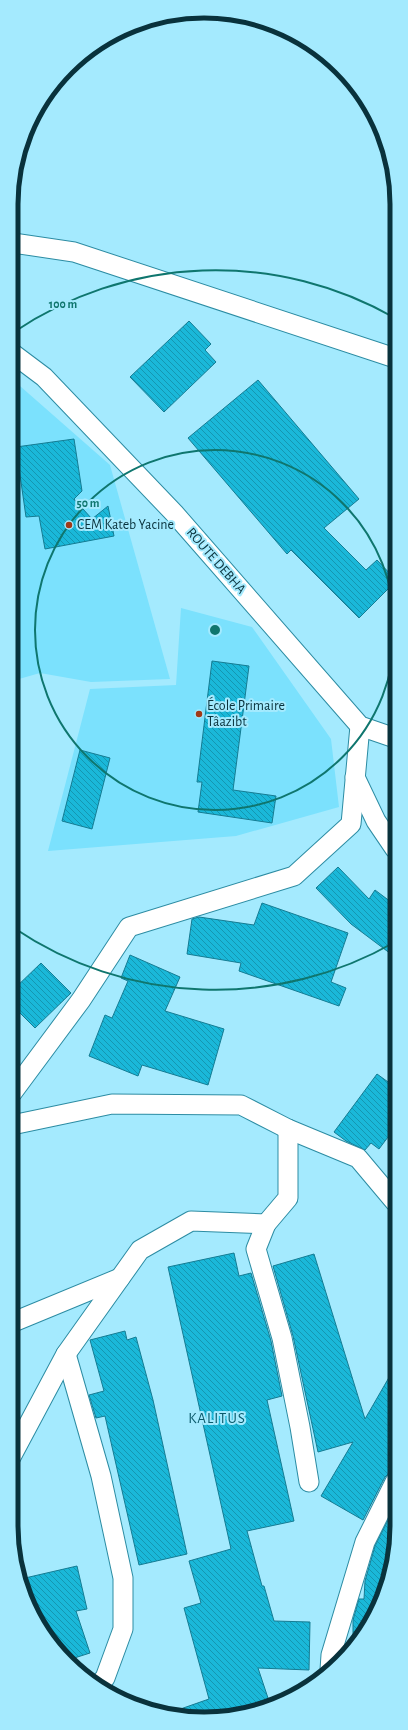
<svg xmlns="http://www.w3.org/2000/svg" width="408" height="1730" viewBox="0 0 408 1730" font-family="'Alegreya Sans',sans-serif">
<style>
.built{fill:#7be1fd}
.building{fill:url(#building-back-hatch);stroke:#147c93}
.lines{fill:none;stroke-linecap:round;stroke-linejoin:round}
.minor-casing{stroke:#2c8ca3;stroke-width:21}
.minor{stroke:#fff;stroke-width:19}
.ring{fill:none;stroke:#0f766e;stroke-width:2}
.poi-dot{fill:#a03916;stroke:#a4eafe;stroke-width:1.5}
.labels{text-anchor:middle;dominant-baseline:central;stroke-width:4;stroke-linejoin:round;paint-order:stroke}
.poi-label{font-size:14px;fill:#09323c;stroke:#a4eafe;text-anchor:start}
.street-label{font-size:14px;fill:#09323c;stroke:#a4eafe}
.neighbourhood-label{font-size:15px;letter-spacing:1px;fill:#0a5a6b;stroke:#a4eafe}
.rim{fill:none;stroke:#09323c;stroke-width:5}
.centre{fill:#0f766e;stroke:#a4eafe;stroke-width:2}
.ring-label{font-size:12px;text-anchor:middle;font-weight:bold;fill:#0f766e;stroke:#a4eafe;stroke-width:4;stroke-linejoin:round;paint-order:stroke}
</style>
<defs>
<pattern id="building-back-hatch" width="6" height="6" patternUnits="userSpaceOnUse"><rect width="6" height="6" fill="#1ab8d9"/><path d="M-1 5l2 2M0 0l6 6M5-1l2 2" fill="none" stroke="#1596b1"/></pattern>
</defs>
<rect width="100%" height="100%" fill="#a4eafe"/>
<!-- built -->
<g class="built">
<path d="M 12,379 L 110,465 L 170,679 L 91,682 L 40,673 L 12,681 Z"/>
<path d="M 181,608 L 252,627 L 331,739 L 339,807 L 236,836 L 48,851 L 90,689 L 176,685 Z"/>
</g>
<!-- building -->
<g class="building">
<path d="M 189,321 L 211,344 L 205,350 L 216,362 L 164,412 L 130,377 Z"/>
<path d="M 258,380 L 359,499 L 324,528 L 366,570 L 377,560 L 395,579 L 395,582 L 359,618 L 291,550 L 287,554 L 188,438 Z"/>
<path d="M 74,439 L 82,491 L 74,499 L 92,519 L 108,506 L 114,536 L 45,549 L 39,516 L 26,517 L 16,447 Z"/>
<path d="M 212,661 L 249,666 L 233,790 L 276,796 L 272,823 L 198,812 L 202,782 L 197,782 Z"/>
<path d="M 80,750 L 110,758 L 92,829 L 62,821 Z"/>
<path d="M 338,867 L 369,899 L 375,890 L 395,905 L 395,957 L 351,924 L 316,888 Z"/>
<path d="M 262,903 L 348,933 L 331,982 L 346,988 L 339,1006 L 239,971 L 241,963 L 187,954 L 192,919 L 199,917 L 254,925 Z"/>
<path d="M 130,955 L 180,977 L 165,1011 L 224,1029 L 208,1085 L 142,1065 L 138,1076 L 89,1056 L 105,1015 L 112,1018 L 128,981 L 121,978 Z"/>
<path d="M 41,963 L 71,993 L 35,1028 L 12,1005 L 12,991 Z"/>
<path d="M 377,1074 L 395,1087 L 395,1143 L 388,1137 L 379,1149 L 371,1143 L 365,1150 L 346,1141 L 334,1132 Z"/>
<path d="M 234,1253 L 239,1276 L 251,1273 L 271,1341 L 282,1396 L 267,1400 L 294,1521 L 247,1531 L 262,1586 L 264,1586 L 274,1621 L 310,1622 L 309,1670 L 258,1668 L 270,1704 L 252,1713 L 191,1719 L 169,1713 L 209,1699 L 184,1608 L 201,1603 L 189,1561 L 231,1549 L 168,1267 Z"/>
<path d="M 314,1254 L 365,1419 L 395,1367 L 395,1471 L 389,1473 L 385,1477 L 363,1520 L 321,1496 L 353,1442 L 318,1452 L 293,1336 L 273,1266 Z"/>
<path d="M 125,1331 L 127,1340 L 136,1337 L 153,1400 L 187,1554 L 139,1565 L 105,1416 L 96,1418 L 89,1395 L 104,1391 L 90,1340 Z"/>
<path d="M 395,1506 L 395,1551 L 371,1622 L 353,1643 L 353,1620 L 359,1599 L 364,1599 L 365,1581 L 375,1546 Z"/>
<path d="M 77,1566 L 87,1609 L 76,1611 L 90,1653 L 68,1660 L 59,1653 L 33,1611 L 25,1578 Z"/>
</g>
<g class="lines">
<defs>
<g id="minor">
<path d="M 13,243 L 74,252 L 395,358"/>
<path d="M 12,353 L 44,377 L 174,513 L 360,726 L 395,738"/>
<path d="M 355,777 L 376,821 L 395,849"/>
<path d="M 12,1093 L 81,1000 L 129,927 L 294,876 L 351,824 L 360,726"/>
<path d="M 12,1125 L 112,1104 L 241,1105 L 288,1129 L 358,1158 L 395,1202"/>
<path d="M 266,1224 L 256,1249 L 282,1338 L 300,1427 L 309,1482"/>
<path d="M 11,1323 L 120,1278"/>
<path d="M 66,1354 L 101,1476 L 123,1578 L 123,1629 L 105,1678 L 99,1684"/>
<path d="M 11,1457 L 66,1354 L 140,1250 L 191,1221 L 266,1224 L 288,1198 L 288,1129"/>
<path d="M 330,1670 L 331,1655 L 365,1542 L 395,1482"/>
</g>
</defs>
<!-- minor casing -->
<use href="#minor" class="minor-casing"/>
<!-- minor -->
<use href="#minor" class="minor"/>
</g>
<!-- distance rings -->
<g class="ring">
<circle cx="215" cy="630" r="180"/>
<path d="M395 942A360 360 0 0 1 14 928M14 332A360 360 0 0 1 395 318"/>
</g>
<!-- markers -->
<g class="poi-dot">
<circle cx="69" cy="525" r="4"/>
<circle cx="199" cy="714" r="4"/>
</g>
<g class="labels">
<!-- poi labels -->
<g class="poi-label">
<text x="77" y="525">CEM Kateb Yacine</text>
<text x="207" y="706">École Primaire<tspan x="207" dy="16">Tâazibt</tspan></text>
</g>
<!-- street labels -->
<g class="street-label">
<text transform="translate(216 561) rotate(49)">ROUTE DEBHA</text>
</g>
<!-- neighbourhood labels -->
<g class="neighbourhood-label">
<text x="217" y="1418">KALITUS</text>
</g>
</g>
<!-- crop -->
<path d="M0 0H408V1730H0ZM204 18H204A186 186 0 0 1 390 204V1526A186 186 0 0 1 204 1712H204A186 186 0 0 1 18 1526V204A186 186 0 0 1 204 18Z" fill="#a4eafe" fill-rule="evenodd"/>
<path class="rim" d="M204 18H204A186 186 0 0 1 390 204V1526A186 186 0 0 1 204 1712H204A186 186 0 0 1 18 1526V204A186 186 0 0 1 204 18Z"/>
<circle cx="215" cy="630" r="6" class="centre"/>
<g class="ring-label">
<text x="63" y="308">100 m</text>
<text x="88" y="507">50 m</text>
</g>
</svg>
